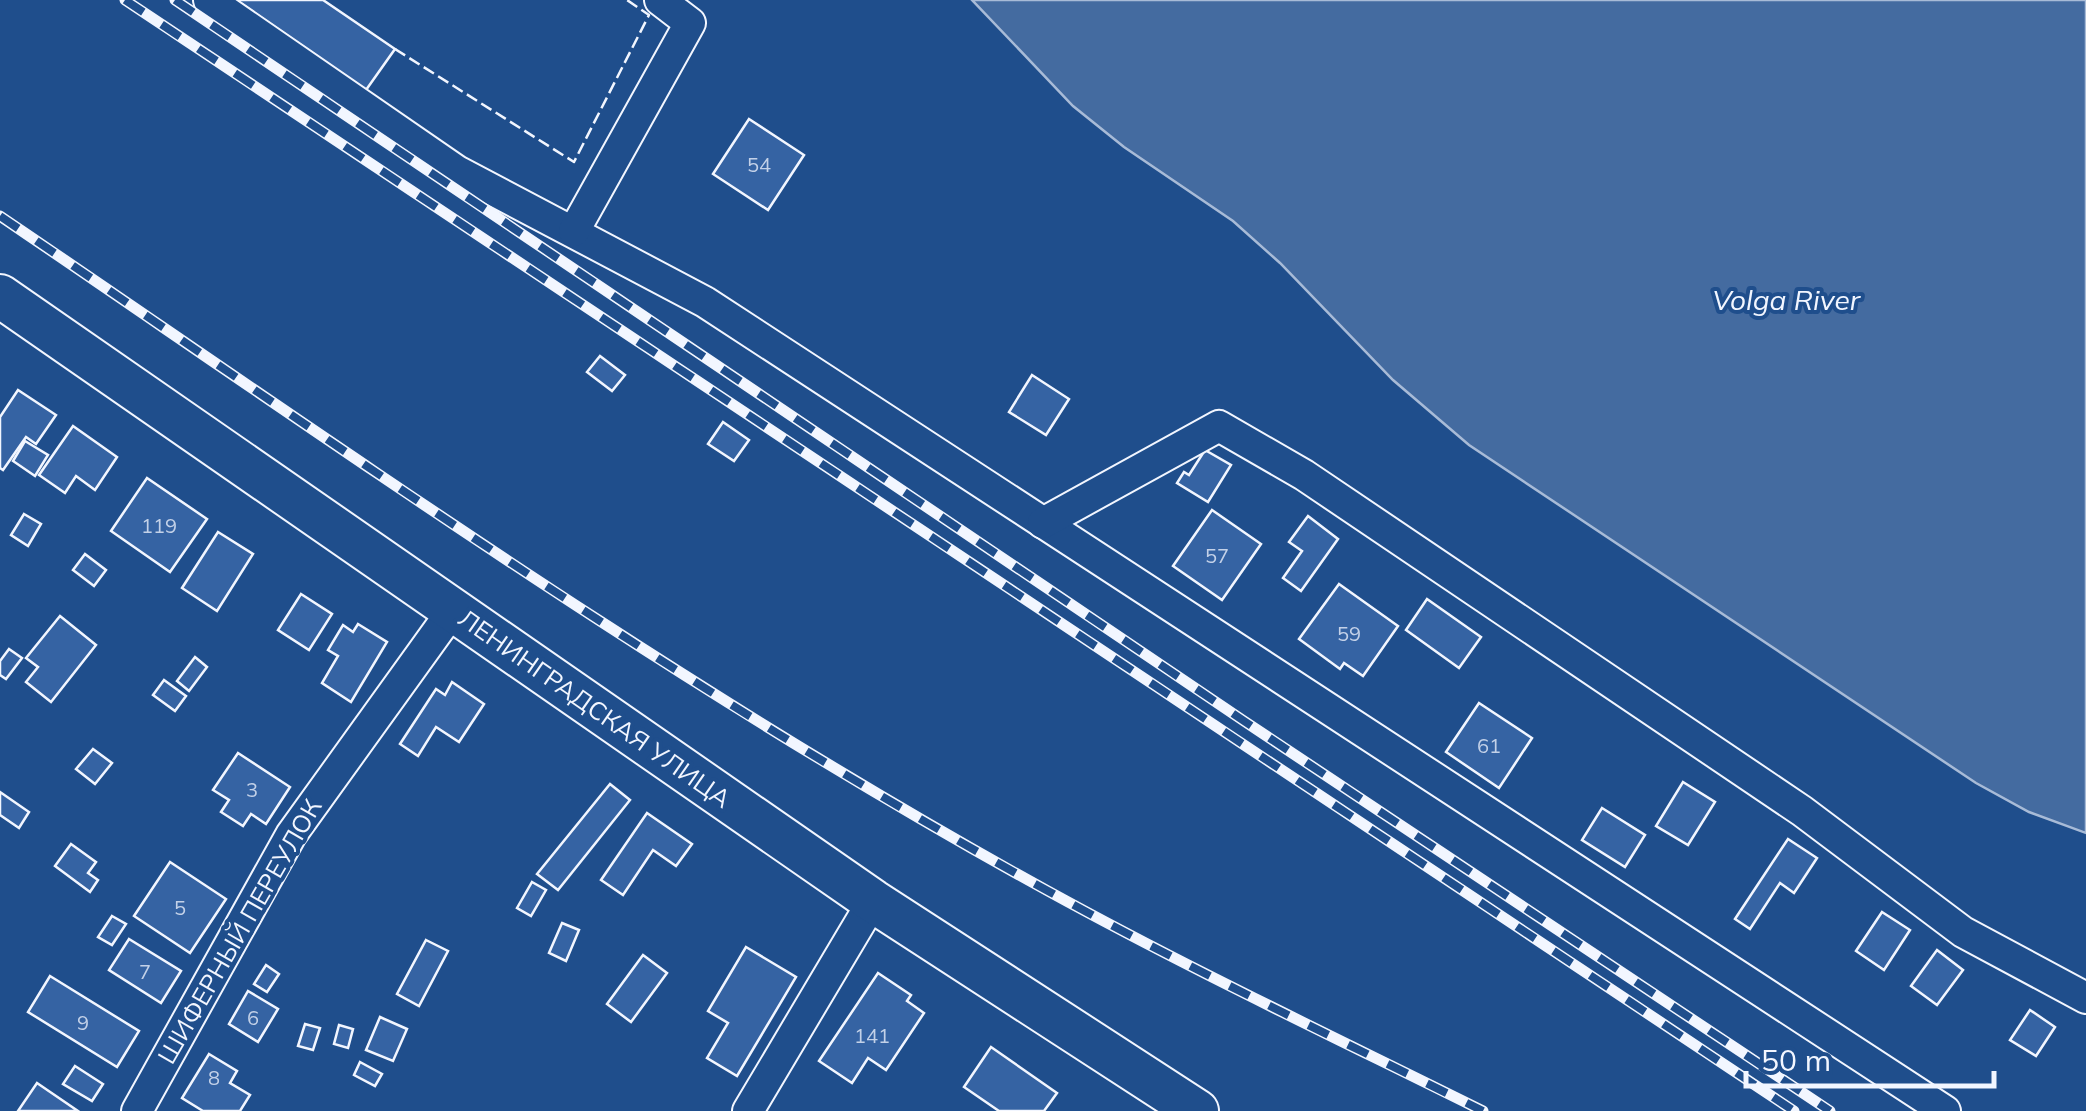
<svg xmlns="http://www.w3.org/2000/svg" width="2086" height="1111" viewBox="0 0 2086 1111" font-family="Mulish,sans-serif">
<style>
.water{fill:#446ba0;stroke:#a8bbd7;stroke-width:2.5}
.building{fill:#3563a3;stroke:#f2f6ff;stroke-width:2.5}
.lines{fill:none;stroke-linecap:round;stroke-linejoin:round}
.street-casing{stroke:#f2f6ff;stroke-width:34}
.secondary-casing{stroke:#f2f6ff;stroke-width:46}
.street{stroke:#1f4e8c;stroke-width:30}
.secondary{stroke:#1f4e8c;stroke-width:42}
.rail-casing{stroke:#f2f6ff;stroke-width:11}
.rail{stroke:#1f4e8c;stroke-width:8;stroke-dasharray:22;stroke-linecap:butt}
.fence{stroke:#f2f6ff;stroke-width:2.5;stroke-dasharray:12 5;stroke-linecap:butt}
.labels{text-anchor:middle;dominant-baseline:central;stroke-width:8;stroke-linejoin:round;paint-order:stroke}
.number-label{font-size:20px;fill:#c3d1e8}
.street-label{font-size:25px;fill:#f2f6ff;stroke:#1f4e8c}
.water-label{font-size:28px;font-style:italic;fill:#f2f6ff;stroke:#1f4e8c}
</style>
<rect width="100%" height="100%" fill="#1f4e8c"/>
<!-- water -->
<path class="water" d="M 972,0 L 2086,0 L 2086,833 L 2029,812 L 1976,783 L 1469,445 L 1393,380 L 1280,263 L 1233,221 L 1124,147 L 1073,106 Z"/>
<!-- building -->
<g class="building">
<path d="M 236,0 L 323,0 L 395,49 L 366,90 Z"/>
<path d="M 749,119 L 804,155 L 768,210 L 713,174 Z"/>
<path d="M 600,356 L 625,375 L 612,391 L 587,372 Z"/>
<path d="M 1032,375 L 1069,399 L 1046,435 L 1009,412 Z"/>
<path d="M 18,390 L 56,415 L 36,444 L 26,437 L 3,470 L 0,468 L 0,417 Z"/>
<path d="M 723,422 L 749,440 L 734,461 L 708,444 Z"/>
<path d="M 73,426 L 117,457 L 95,490 L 76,476 L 65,493 L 39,475 Z"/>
<path d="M 25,441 L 48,455 L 35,476 L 13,461 Z"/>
<path d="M 1205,450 L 1231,465 L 1208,502 L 1177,483 L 1184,472 L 1189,475 Z"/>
<path d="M 147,478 L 207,519 L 170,572 L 111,531 Z"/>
<path d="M 1212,510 L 1261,544 L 1222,600 L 1173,566 Z"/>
<path d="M 24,514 L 41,524 L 28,546 L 11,535 Z"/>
<path d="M 1308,516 L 1338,539 L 1301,591 L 1283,578 L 1302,551 L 1289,542 Z"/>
<path d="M 218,532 L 253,554 L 217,611 L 182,588 Z"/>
<path d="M 85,554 L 106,570 L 94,586 L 73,570 Z"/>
<path d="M 1339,584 L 1398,626 L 1363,676 L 1344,663 L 1340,669 L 1299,639 Z"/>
<path d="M 301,594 L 332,614 L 309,650 L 278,630 Z"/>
<path d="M 1427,599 L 1481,637 L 1459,668 L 1406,630 Z"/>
<path d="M 60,616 L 96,645 L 51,702 L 26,682 L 38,667 L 26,658 Z"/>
<path d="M 358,624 L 387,642 L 351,702 L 322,683 L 338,656 L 328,650 L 343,625 L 353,632 Z"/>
<path d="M 9,649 L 22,658 L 6,679 L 0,675 L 0,661 Z"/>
<path d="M 195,657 L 207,667 L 189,691 L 177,681 Z"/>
<path d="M 164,680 L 186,696 L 175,711 L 153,695 Z"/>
<path d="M 452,682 L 484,704 L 459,742 L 436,727 L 418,756 L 400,744 L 436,689 L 445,695 Z"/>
<path d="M 1479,703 L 1532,738 L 1499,788 L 1446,752 Z"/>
<path d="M 93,749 L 112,763 L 95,784 L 76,769 Z"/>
<path d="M 238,753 L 290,787 L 266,824 L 251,814 L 243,826 L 221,812 L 229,800 L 213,790 Z"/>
<path d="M 1683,782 L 1715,802 L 1688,845 L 1656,826 Z"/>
<path d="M 610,784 L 630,800 L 558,890 L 537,874 Z"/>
<path d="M 0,792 L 29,812 L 19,828 L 0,815 Z"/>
<path d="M 1602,808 L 1645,835 L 1625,867 L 1582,840 Z"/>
<path d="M 647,813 L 692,844 L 676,866 L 653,850 L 623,895 L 601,880 Z"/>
<path d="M 1788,839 L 1817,858 L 1794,893 L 1780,883 L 1750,929 L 1735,919 Z"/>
<path d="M 71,844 L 96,862 L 88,873 L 98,880 L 90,892 L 55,866 Z"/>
<path d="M 170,862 L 226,899 L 190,953 L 134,916 Z"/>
<path d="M 532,882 L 546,890 L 531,916 L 517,908 Z"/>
<path d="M 1882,912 L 1910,930 L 1884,970 L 1856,951 Z"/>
<path d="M 112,916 L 126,924 L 112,945 L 98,937 Z"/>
<path d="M 562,923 L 579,930 L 566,961 L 549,953 Z"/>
<path d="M 129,939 L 181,971 L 161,1003 L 109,970 Z"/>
<path d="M 426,940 L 448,951 L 419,1006 L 397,994 Z"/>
<path d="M 746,947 L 796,977 L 737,1076 L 707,1058 L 728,1023 L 708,1011 Z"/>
<path d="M 1937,950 L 1963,970 L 1937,1005 L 1911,986 Z"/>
<path d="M 643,955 L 667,973 L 631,1022 L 607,1004 Z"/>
<path d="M 266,965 L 279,974 L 267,992 L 254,984 Z"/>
<path d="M 878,973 L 911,995 L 907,1001 L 924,1013 L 886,1070 L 868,1058 L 852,1083 L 819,1061 Z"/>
<path d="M 50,976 L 139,1031 L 117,1067 L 28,1012 Z"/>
<path d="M 248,991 L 278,1009 L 258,1042 L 229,1024 Z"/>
<path d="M 2030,1010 L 2055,1027 L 2036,1056 L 2010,1040 Z"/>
<path d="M 380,1017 L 407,1029 L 393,1061 L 366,1050 Z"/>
<path d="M 305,1024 L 320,1028 L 313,1050 L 298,1046 Z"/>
<path d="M 339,1025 L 353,1029 L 348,1048 L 334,1044 Z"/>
<path d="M 991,1047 L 1057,1093 L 1044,1111 L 999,1111 L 964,1087 Z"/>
<path d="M 209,1054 L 237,1071 L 230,1083 L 250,1095 L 240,1111 L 203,1111 L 182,1098 Z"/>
<path d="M 360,1062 L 382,1074 L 375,1086 L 354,1075 Z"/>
<path d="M 75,1066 L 103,1084 L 92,1101 L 63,1084 Z"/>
<path d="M 37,1083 L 78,1111 L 18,1111 Z"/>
</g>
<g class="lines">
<defs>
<g id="street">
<path d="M 209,0 L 457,171 L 705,302 L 1945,1111"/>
<path d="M 574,231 L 690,23 L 660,0"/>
<path d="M 1043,523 L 1219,426 L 1304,475 L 1802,811 L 1963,932 L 2086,998"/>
<path d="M 137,1111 L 291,835 L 453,610"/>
<path d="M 748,1111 L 873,901"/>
</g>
<path id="secondary" d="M 0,296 L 873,901 L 1197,1111"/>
</defs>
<!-- street casing -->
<use href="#street" class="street-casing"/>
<!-- secondary casing -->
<use href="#secondary" class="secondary-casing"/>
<!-- street -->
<use href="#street" class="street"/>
<!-- secondary -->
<use href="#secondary" class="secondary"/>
<defs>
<g id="rail">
<path d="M 125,0 L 1794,1111"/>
<path d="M 175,0 L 1244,721 L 1830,1111"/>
<path d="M 0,216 C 343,449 683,691 1048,891 C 1190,969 1338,1039 1483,1111"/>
</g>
</defs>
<!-- rail casing -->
<use href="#rail" class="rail-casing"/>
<!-- rail -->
<use href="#rail" class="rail"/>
<!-- fence -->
<path class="fence" d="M 395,49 L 574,162 L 649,15 L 627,0"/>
</g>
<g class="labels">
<!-- number labels -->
<g class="number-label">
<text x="759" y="164">54</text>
<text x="159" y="525">119</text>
<text x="1217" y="555">57</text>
<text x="1349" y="633">59</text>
<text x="1489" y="745">61</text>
<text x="252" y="789">3</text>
<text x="180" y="907">5</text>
<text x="145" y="971">7</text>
<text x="253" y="1017">6</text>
<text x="83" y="1022">9</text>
<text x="872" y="1035">141</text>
<text x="214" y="1077">8</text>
</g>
<!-- street labels -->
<g class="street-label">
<text transform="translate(595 708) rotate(35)">ЛЕНИНГРАДСКАЯ УЛИЦА</text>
<text transform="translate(239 931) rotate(-60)">ШИФЕРНЫЙ ПЕРЕУЛОК</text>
</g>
<!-- water labels -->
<g class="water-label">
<text x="1786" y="299">Volga River</text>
</g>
</g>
<!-- scale -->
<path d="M1746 1071v15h248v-15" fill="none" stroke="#f2f6ff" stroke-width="5"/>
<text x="1761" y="1071" font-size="30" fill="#f2f6ff" stroke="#1f4e8c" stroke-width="8" paint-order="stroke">50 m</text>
</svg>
